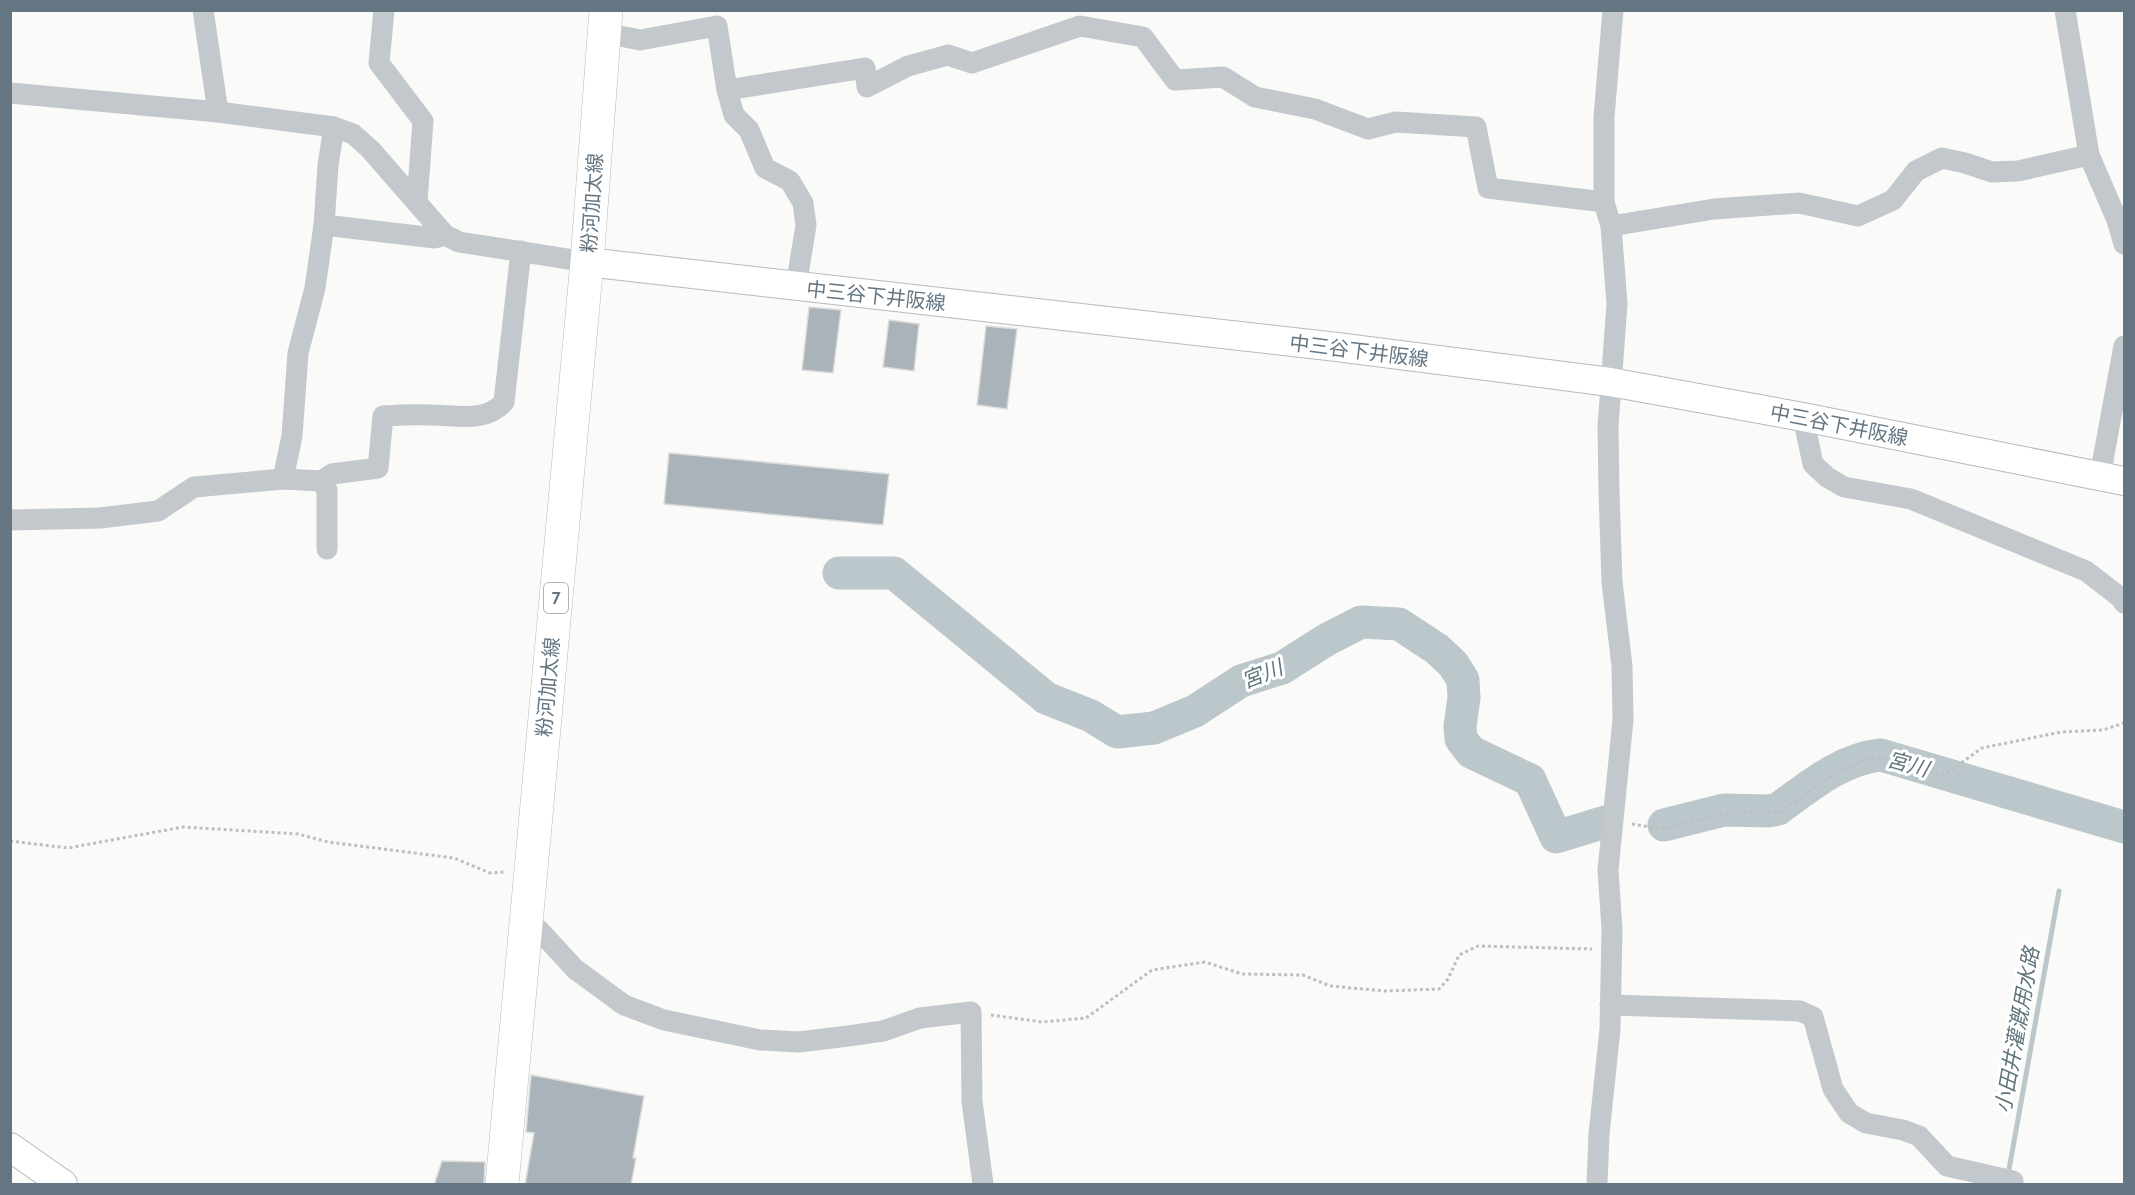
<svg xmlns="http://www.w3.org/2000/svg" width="2135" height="1195" viewBox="0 0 2135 1195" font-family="Cabin,'Noto Sans JP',sans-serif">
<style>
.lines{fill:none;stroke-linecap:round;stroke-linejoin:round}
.stream{stroke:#bbc7cb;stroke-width:5}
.river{stroke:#bbc7cb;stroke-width:33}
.building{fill:#aab3b9;stroke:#dcdcda;stroke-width:1.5}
.secondary-casing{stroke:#b3babf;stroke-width:30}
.primary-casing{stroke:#b5babe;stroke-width:34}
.path{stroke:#bbbfc2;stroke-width:3;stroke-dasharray:3 3;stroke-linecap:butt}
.street{stroke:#c3c8cc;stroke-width:21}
.secondary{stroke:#fff;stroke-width:28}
.primary{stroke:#fff;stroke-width:33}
.labels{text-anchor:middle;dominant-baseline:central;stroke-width:6;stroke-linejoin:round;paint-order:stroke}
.shield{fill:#fff;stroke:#939fa8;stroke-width:1.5}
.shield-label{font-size:18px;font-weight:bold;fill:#657683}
.street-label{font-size:20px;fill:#657683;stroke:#fff}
.water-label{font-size:21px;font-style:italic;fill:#60757c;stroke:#fff}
</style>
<rect width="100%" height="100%" fill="#fafaf8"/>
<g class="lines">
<!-- stream -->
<path class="stream" d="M 2008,1175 L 2059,891"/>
<!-- river -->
<g class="river">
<path d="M 839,573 L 894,573 L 1046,698 L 1091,716 L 1117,732 L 1154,728 L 1195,711 L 1241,681 L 1282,668 L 1326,640 L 1361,622 L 1399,624 L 1437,649 L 1453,664 L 1463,680 L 1464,698 L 1460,726 L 1461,739 L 1471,752 L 1530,780 L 1556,837 L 1605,822"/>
<path d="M 1664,825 L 1724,810 L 1769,811 L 1778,809 C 1810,786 1841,759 1881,755 L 2124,827"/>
</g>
</g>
<!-- building -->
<g class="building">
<path d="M 809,307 L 841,310 L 833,373 L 802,370 Z"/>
<path d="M 889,320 L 919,324 L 914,371 L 883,367 Z"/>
<path d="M 986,326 L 1017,329 L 1007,409 L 977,405 Z"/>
<path d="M 669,453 L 889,474 L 883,525 L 664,504 Z"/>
<path d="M 531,1075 L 644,1096 L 633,1158 L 636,1158 L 631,1185 L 525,1185 L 534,1133 L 526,1132 Z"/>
<path d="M 442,1161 L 485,1162 L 484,1185 L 434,1185 Z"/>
</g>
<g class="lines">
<defs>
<g id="secondary">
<path d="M 587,262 L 1337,347 L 1610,382 L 1803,417 L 2124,481"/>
<path d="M 10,1147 L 63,1184"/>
</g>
<path id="primary" d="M 502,1184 L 587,262 L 606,10"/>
</defs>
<!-- secondary casing -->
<use href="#secondary" class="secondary-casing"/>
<!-- primary casing -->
<use href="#primary" class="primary-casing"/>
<!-- path -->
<g class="path">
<path d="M 1632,824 L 1663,829 L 1726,813 L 1779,813 L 1835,773 L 1868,759 L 1882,759 L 1943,776 L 1982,748 L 2061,732 L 2103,730 L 2124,723"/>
<path d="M 10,841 L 68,848 L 183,827 L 298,834 L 328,842 L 454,858 L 490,873 L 505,872"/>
<path d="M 991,1015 L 1042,1022 L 1086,1018 L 1152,970 L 1205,962 L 1242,974 L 1303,975 L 1330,986 L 1385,991 L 1439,989 L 1448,979 L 1459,955 L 1478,946 L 1592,949"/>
</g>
<!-- street -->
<g class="street">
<path d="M 203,10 L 218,112"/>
<path d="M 384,10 L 379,63 L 423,121 L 417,202"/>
<path d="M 2065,10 L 2089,155 L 2117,220 L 2124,244"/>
<path d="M 605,33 L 640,40 L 717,26 L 727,90 L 734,115 L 749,130 L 765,168 L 790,181 L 803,203 L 806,225 L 796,287"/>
<path d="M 727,90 L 865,68 L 867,87 L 908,66 L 948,55 L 972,63 L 1080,26 L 1143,37 L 1175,80 L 1223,77 L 1255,97 L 1315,109 L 1368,129 L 1396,122 L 1476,127 L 1488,188 L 1604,202"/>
<path d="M 10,93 L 218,112 L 334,127 L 353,134 L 370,149 L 445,235 L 459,242 L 587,262"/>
<path d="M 334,127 L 328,165 L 324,225 L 435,238 L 445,235"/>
<path d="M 1611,226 L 1714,209 L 1799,203 L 1858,216 L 1893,200 L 1916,171 L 1942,158 L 1965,163 L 1992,172 L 2018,171 L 2089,155"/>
<path d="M 1803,417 L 1813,464 L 1827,477 L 1844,487 L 1911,499 L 2086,571 L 2121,598 L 2124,603"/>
<path d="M 2100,476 L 2124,346"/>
<path d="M 283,479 L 321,481 L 327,490 L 327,549"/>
<path d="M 321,481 L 332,474 L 378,468 L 383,416 C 399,415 416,414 432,415 C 456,415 486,423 504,402 L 521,251"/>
<path d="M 10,520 L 100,518 L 158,511 L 194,487 L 283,479 L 292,436 L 298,353 L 315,288 L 324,225"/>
<path d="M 526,927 L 539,930 L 575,969 L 624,1005 L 664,1020 L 760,1040 L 799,1042 L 848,1036 L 883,1031 L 920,1018 L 971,1012 L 972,1101 L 983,1184"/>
<path d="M 1610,1005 L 1800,1011 L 1813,1017 L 1833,1089 L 1849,1113 L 1866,1123 L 1903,1130 L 1919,1136 L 1947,1166 L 2013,1181 L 2012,1184"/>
<path d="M 1597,1184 L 1599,1134 L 1610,1029 L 1612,929 L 1608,870 L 1623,720 L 1622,666 L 1612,582 L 1609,492 L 1608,426 L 1617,304 L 1611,226 L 1604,202 L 1604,117 L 1613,10"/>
</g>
<!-- secondary -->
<use href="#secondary" class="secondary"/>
<!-- primary -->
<use href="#primary" class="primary"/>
</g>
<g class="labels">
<!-- shield labels -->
<rect class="shield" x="544" y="583" width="24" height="30" rx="4.5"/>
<g class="shield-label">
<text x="556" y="598">7</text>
</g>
<!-- street labels -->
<g class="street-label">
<text transform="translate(592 203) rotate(-86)">粉河加太線</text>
<text transform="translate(876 296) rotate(6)">中三谷下井阪線</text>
<text transform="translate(1359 351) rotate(7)">中三谷下井阪線</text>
<text transform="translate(1839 425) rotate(11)">中三谷下井阪線</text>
<text transform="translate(548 687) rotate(-85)">粉河加太線</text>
</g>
<!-- water labels -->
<g class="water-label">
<text transform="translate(1262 674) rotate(-22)">宮川</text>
<text transform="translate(1908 764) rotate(15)">宮川</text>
<text transform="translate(2017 1030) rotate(-80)">小田井灌漑用水路</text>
</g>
</g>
<!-- border -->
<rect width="2135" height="1195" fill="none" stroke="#657683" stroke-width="24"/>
</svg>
